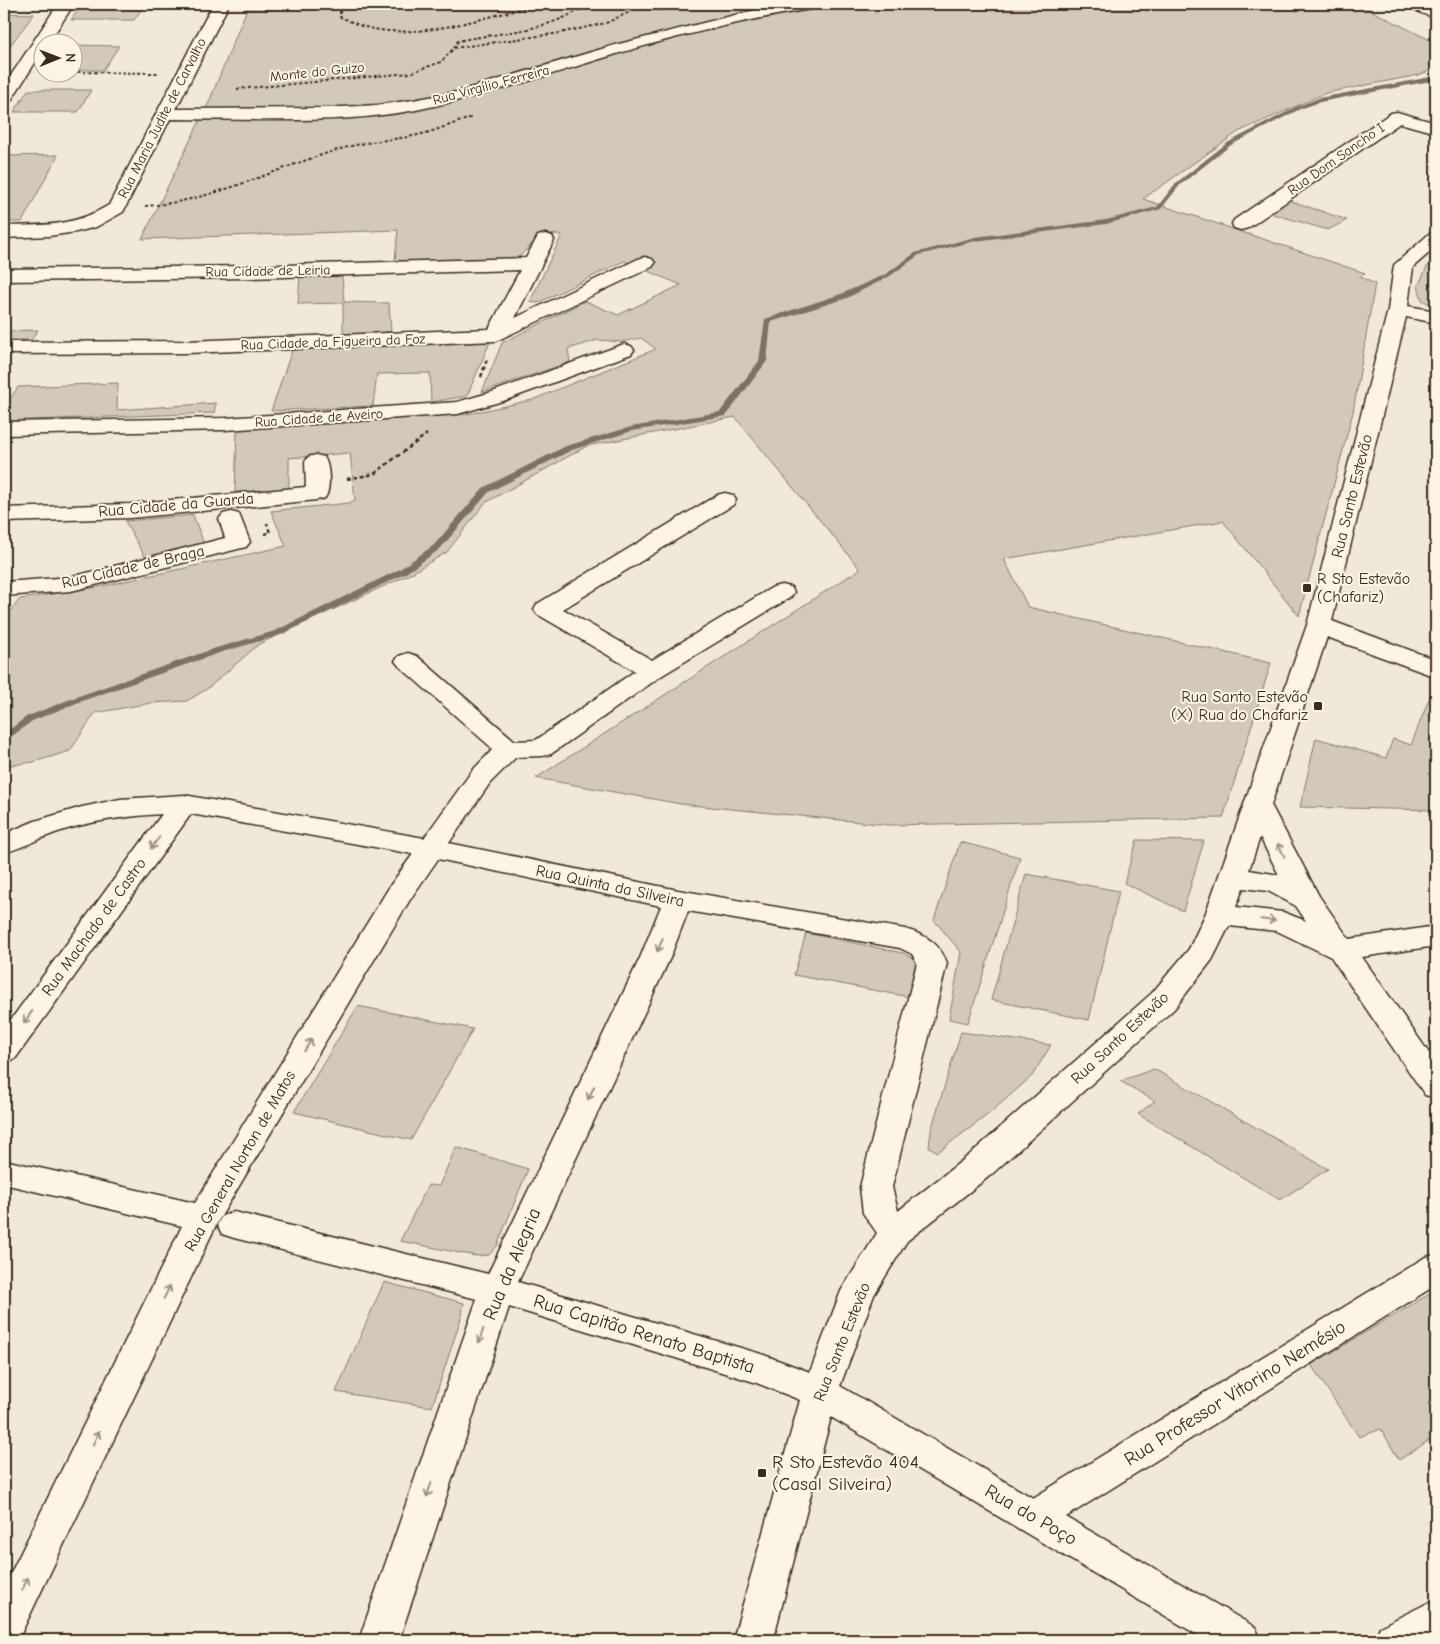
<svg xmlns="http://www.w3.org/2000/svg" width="1440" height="1644" viewBox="0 0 1440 1644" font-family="'Comic Neue',sans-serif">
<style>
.green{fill:#d2c9ba;stroke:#867a6c}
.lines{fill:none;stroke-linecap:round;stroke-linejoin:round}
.stream{fill:#7e7163;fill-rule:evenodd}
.minor-casing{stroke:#3b2a1e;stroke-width:3}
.path-far1{stroke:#3b2a1e;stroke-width:2;stroke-dasharray:3 2.5;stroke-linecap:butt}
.path{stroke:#3b2a1e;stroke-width:2.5;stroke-dasharray:4 3;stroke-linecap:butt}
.minor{fill:#fcf5e5;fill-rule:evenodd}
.oneway{stroke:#9c9082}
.poi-dot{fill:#3b2a1e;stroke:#fcf5e5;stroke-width:2}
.labels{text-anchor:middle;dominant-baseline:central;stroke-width:4;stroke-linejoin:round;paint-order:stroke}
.far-street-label{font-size:14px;fill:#3b2a1e;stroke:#fcf5e5}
.street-label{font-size:16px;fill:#3b2a1e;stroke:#fcf5e5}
.poi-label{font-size:16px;fill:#3b2a1e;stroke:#fcf5e5;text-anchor:start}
.near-street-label{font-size:19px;fill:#3b2a1e;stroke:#fcf5e5}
.near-poi-label{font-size:19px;fill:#3b2a1e;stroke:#fcf5e5;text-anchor:start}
</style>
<rect width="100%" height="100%" fill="#f0e9d9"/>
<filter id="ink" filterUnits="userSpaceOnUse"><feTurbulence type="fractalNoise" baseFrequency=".02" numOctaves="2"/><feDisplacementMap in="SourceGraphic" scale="10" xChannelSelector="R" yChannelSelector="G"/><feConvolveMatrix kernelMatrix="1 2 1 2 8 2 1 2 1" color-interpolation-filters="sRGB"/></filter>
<g filter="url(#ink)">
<!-- green -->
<g class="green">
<path d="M 82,4 L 145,4 L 134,20 L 71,20 Z"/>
<path d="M 249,4 L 1358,4 L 1436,43 L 1436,68 L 1419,75 L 1326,93 L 1238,132 L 1143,199 L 1365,273 L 1360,277 L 1375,284 L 1353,412 L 1299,616 L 1223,521 L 1004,559 L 1028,607 L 1271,663 L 1223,818 L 890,825 L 681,804 L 536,778 L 860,569 L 735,417 L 587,446 L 485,503 L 447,552 L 408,575 L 259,644 L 207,689 L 187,701 L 151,703 L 95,713 L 70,751 L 34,762 L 4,766 L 4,619 L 20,599 L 98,587 L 286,546 L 271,511 L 349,503 L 355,500 L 350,453 L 289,458 L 289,489 L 235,492 L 237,429 L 468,414 L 532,400 L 656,349 L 641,338 L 622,342 L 598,340 L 568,349 L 570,362 L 482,392 L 502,343 L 585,301 L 618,315 L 681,285 L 624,261 L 538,303 L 530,302 L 562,235 L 542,234 L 517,259 L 395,261 L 398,230 L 142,239 L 209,102 Z"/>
<path d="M 4,13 L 34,14 L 9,47 L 4,47 Z"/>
<path d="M 73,45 L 119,46 L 103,70 L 73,70 Z"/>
<path d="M 28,90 L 91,90 L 78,112 L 14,112 Z"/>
<path d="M 58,155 L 22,222 L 4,222 L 4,156 Z"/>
<path d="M 1288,200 L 1347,220 L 1328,230 L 1273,214 Z"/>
<path d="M 1436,258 L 1436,307 L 1422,300 L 1418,286 L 1427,267 Z"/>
<path d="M 300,276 L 342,276 L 344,302 L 389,303 L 391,332 L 343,335 L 343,303 L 298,304 Z"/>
<path d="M 38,330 L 31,340 L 4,340 L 4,331 Z"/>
<path d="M 490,342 L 467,396 L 431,402 L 430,373 L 377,374 L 373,406 L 271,411 L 292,350 Z"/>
<path d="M 118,383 L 117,410 L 216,403 L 214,413 L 4,421 L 4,408 L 18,387 Z"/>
<path d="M 193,515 L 204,544 L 147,560 L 125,521 Z"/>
<path d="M 1436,681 L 1436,810 L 1300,807 L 1316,738 L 1386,758 L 1393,739 L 1411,745 Z"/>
<path d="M 1137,840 L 1204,841 L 1183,911 L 1124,883 Z"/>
<path d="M 960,842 L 1020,857 L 968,1023 L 949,1019 L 961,952 L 934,920 Z"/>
<path d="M 1026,874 L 1119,891 L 1089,1020 L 991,1000 Z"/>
<path d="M 806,933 L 903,953 L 916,960 L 909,997 L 794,975 Z"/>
<path d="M 358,1006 L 473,1029 L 411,1140 L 294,1112 Z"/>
<path d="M 961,1032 L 1051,1045 L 1032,1076 L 990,1113 L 938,1152 L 929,1147 L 931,1130 Z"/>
<path d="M 1154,1069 L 1328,1169 L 1280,1200 L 1138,1114 L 1155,1101 L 1120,1081 Z"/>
<path d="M 456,1147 L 528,1169 L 497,1246 L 489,1255 L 476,1256 L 400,1241 L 428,1185 L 439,1186 Z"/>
<path d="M 384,1282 L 464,1303 L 462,1315 L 432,1407 L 336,1392 Z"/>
<path d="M 1436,1290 L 1436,1436 L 1399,1460 L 1381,1429 L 1359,1437 L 1311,1365 Z"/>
</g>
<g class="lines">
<!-- stream -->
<path class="stream" d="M 1436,76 L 1436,80 L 1320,102 L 1300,109 L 1231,145 L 1180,185 L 1161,209 L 1106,224 L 975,241 L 919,255 L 890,276 L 847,298 L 771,322 L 767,361 L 726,416 L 632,431 L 572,450 L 489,492 L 440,549 L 406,573 L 281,635 L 222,652 L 79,702 L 32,721 L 7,740 L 4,741 L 4,734 L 26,717 L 73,698 L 216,648 L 275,631 L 400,569 L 434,545 L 483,488 L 566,446 L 631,427 L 720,412 L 759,361 L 765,319 L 841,294 L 886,274 L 915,253 L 975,237 L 1106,220 L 1157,207 L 1176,183 L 1227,143 L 1296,107 L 1319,98 Z"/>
<defs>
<g id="minor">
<path d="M 58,4 L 74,4 L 49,42 L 42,42 L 42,52 L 10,102 L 4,103 L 4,86 Z"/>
<path d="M 213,4 L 229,4 L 176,109 L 323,108 L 378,105 L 413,100 L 456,92 L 615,45 L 775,5 L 819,4 L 816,7 L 811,9 C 749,19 683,35 623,52 C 554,73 486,96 416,110 C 336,125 251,119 170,119 L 123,212 L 96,227 L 76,232 L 49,236 L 4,238 L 4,226 C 44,225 73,227 109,205 Z"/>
<path d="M 1408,4 L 1428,4 L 1436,7 L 1436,17 C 1427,16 1414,11 1408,4 Z"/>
<path d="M 1397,112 L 1436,123 L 1436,133 L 1400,123 L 1248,228 L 1241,230 L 1234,228 L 1232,224 L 1234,220 L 1391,113 Z"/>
<path d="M 1436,232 L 1436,247 L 1413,267 L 1408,306 L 1436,311 L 1436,323 L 1406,317 L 1332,621 L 1436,660 L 1436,677 L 1327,637 L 1271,805 L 1319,896 L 1349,939 L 1436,926 L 1436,946 L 1362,957 L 1436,1063 L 1436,1098 L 1425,1095 L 1331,957 L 1277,931 L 1229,926 L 1212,960 L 1174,1009 L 992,1174 L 907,1241 L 874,1295 L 840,1386 L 1033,1498 L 1424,1258 L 1436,1254 L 1436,1285 L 1066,1517 L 1255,1627 L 1261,1640 L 1206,1640 L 831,1417 L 773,1640 L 733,1640 L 800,1400 L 754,1382 L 509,1307 L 399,1640 L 359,1640 L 477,1299 L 234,1238 L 222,1234 L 217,1225 L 222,1216 L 234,1212 L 488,1274 L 640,958 L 661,906 L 438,859 L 411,898 L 217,1223 L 18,1640 L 4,1640 L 4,1587 L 182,1226 L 4,1184 L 4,1160 L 195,1203 L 390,886 L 413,854 L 191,814 L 15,1059 L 4,1062 L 4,1029 L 162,814 C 125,816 90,821 55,833 C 38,839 22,848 4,853 L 4,834 L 35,821 L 82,807 L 120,799 L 184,795 L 424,838 L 472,771 L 493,749 L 399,666 L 395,661 L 399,656 L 408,653 L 417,656 L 515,741 L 536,740 L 635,671 L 537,614 L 534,609 L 537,604 L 717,495 L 725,493 L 733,495 L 736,500 L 733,505 L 563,609 L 652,660 L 773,587 L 782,585 L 791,587 L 794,592 L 791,597 L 661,676 L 551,754 L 542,756 L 516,757 L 490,783 L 449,843 L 678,890 L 905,929 C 925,935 939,942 947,963 L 892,1187 L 898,1211 L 968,1156 L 1152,993 L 1189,949 L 1205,915 L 1307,625 L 1388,310 L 1394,265 L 1429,234 ZM 1260,837 L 1279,875 L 1249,870 ZM 1243,888 L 1268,891 L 1296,906 L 1306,921 L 1283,912 L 1236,907 ZM 688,911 L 900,948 L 912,954 L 917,963 L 860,1187 L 863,1213 L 877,1233 L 841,1291 L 810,1372 L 761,1354 L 518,1282 L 670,958 Z"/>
<path d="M 545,234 L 552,236 L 554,240 L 515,318 L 638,259 L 645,257 L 652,259 L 655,263 L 652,267 L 496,341 L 187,353 L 4,354 L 4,342 L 187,341 L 489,329 L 520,270 L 250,278 L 4,281 L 4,269 L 250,266 L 526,258 L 538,236 Z"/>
<path d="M 624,344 L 631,346 L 634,350 L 631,354 L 506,400 L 458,414 L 225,430 L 4,435 L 4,422 L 225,418 L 457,402 L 492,392 Z"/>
<path d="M 316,455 L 324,457 C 330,466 331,489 325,498 L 317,500 L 130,518 L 4,522 L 4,508 L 130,504 L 306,487 L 305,462 L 308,457 Z"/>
<path d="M 231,512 L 239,514 L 250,542 L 246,547 L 71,591 L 4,596 L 4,582 L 71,577 L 225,538 L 219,519 L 223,514 Z"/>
<path d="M 1436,1599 L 1436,1637 L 1431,1640 L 1374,1640 L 1380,1627 Z"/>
</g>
</defs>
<!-- minor casing -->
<use href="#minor" class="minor-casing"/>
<!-- path-far1 -->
<g class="path-far1">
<path d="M 346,4 L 340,6 L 340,17 C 348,20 357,25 365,27 C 424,42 486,15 543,4"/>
<path d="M 647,4 L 638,8 L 664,10 L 693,5"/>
<path d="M 454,48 L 458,41 C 500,32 545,32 582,8 L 582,4"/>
<path d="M 72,72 L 158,73"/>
<path d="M 237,89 L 410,73 L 441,62 L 454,48 L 560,33 L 606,23 L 638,8"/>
<path d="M 145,206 C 216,201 277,167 344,148 C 371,140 400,140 426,133 C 442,128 458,122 473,117"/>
</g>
<!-- path -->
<g class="path">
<path d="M 481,377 L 487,359"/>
<path d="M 347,479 L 374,474 L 427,434"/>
<path d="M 264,534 L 270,533 L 267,523"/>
</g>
<!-- minor -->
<use href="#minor" class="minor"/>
</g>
<!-- one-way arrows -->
<defs><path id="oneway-shaft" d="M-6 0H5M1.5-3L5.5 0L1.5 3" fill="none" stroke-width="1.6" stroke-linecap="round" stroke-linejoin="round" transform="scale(1.25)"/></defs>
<g class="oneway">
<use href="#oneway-shaft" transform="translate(155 843) rotate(127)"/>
<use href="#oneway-shaft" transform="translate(1281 850) rotate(-118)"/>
<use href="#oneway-shaft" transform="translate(1268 920) rotate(6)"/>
<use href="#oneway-shaft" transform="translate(660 945) rotate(112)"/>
<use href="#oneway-shaft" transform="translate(28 1017) rotate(126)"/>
<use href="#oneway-shaft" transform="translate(308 1045) rotate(-59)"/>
<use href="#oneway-shaft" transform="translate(591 1093) rotate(115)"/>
<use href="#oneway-shaft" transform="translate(167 1292) rotate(-64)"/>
<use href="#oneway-shaft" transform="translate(481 1336) rotate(109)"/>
<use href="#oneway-shaft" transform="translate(96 1438) rotate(-64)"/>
<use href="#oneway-shaft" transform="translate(429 1490) rotate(109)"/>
<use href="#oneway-shaft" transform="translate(25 1584) rotate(-64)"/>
</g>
</g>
<!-- markers -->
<g class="poi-dot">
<rect x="1302" y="583" width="10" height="10" rx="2.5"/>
<rect x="1313" y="701" width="10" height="10" rx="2.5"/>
<rect x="757" y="1468" width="10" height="10" rx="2.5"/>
</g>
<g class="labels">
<!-- far-street labels -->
<g class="far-street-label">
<text transform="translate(317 72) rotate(-6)">Monte do Guizo</text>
<text transform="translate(491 85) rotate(-15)">Rua Virgílio Ferreira</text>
<text transform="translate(162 118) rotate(-63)">Rua Maria Judite de Carvalho</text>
<text transform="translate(1336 159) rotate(-35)">Rua Dom Sancho I</text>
<text transform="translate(268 271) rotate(-1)">Rua Cidade de Leiria</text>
<text transform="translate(333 342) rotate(-2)">Rua Cidade da Figueira da Foz</text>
<text transform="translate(319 418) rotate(-4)">Rua Cidade de Aveiro</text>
</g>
<!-- street labels -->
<g class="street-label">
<text transform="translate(1352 496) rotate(-76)">Rua Santo Estevão</text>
<text transform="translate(176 505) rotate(-5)">Rua Cidade da Guarda</text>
<text transform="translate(133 567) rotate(-13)">Rua Cidade de Braga</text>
<text transform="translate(610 886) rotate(12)">Rua Quinta da Silveira</text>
<text transform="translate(94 927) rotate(-54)">Rua Machado de Castro</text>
<text transform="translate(1120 1038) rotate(-43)">Rua Santo Estevão</text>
<text transform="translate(240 1161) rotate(-60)">Rua General Norton de Matos</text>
<text transform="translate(842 1342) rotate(-68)">Rua Santo Estevão</text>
</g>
<!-- poi labels -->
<g class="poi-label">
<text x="1317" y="579">R Sto Estevão<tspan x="1317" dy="18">(Chafariz)</tspan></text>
<text x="1308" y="697" text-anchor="end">Rua Santo Estevão<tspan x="1308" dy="18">(X) Rua do Chafariz</tspan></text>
</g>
<!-- near-street labels -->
<g class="near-street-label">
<text transform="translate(512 1264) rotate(-67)">Rua da Alegria</text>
<text transform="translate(644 1334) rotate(17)">Rua Capitão Renato Baptista</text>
<text transform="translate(1235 1393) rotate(-32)">Rua Professor Vitorino Nemésio</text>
<text transform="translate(1031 1515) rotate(30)">Rua do Poço</text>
</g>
<!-- near-poi labels -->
<g class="near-poi-label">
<text x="772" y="1462">R Sto Estevão 404<tspan x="772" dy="22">(Casal Silveira)</tspan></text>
</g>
</g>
<!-- margin -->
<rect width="1440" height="1644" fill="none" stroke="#fcf5e5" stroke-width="20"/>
<rect x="10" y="10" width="1420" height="1624" fill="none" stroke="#3b2a1e" stroke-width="2" filter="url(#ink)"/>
<!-- north arrow -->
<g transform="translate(58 58) rotate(89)"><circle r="24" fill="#fcf5e5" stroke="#afa495"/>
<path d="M0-4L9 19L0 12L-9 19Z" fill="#3b2a1e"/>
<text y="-8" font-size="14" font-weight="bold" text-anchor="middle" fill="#3b2a1e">N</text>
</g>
</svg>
